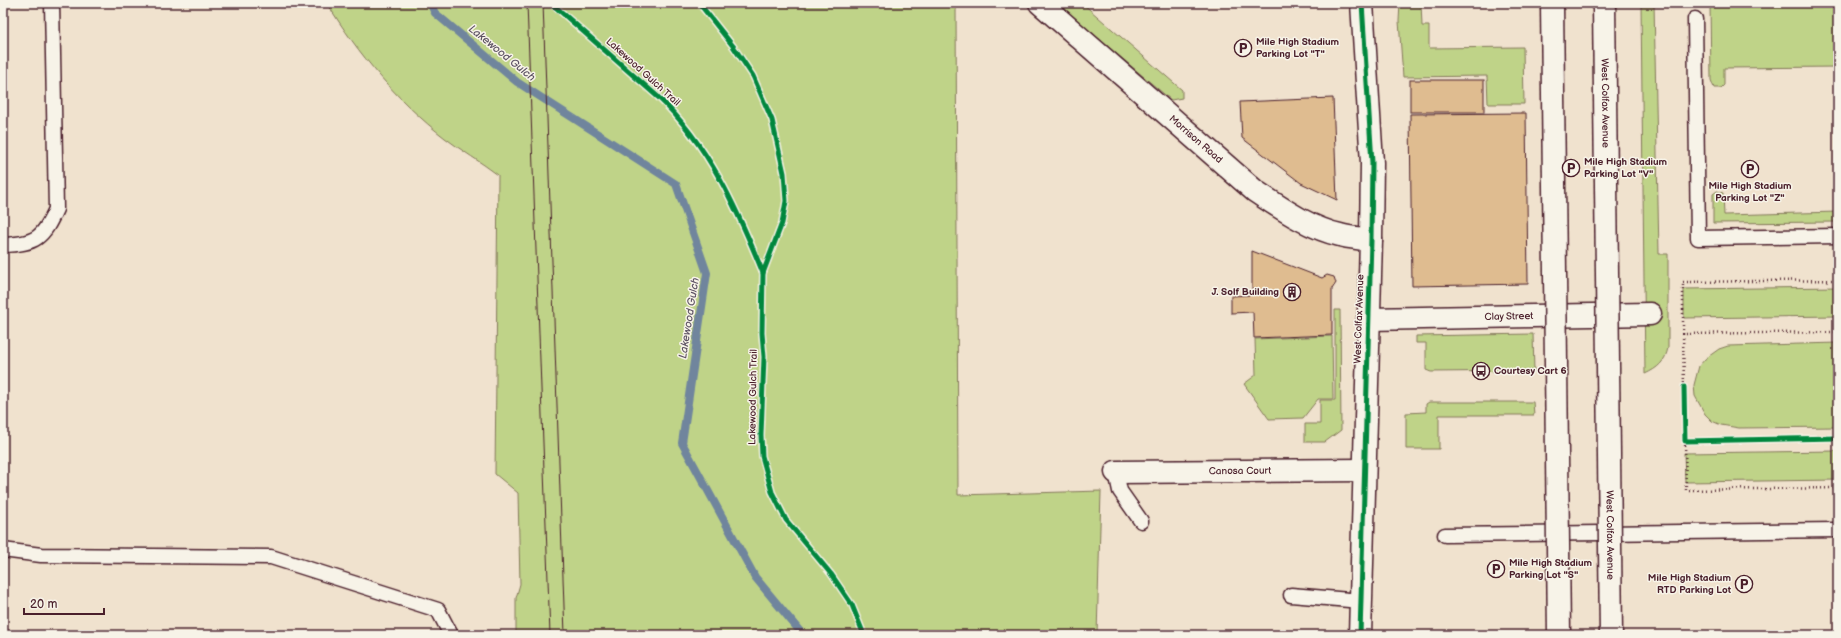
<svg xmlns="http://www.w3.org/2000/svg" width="1841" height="638" viewBox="0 0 1841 638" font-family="'Balsamiq Sans',sans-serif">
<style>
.green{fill:#bfd388;stroke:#84795a}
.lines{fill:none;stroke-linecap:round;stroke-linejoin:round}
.stream{stroke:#6f859d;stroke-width:8}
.building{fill:#dfbc90;stroke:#4a1f2b}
.service-casing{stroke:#4a1f2b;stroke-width:17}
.minor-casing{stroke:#4a1f2b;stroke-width:25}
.tertiary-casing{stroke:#4a1f2b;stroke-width:25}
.path{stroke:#4a1f2b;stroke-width:2.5;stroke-dasharray:1 3;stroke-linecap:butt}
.service{stroke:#f7f3e8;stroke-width:14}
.minor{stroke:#f7f3e8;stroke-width:22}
.tertiary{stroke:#f7f3e8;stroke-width:22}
.tram{stroke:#4a1f2b;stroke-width:1}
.primary-bridge-casing{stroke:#4a1f2b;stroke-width:25;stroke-linecap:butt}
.primary-bridge{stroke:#f7f3e8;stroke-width:22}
.cycleway-casing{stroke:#f7f3e8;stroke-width:8}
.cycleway{stroke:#00873e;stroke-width:5}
.labels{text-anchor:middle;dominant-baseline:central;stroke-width:3;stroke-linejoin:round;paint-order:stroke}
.poi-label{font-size:10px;font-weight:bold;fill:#4a1f2b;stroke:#f7f3e8;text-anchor:start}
.street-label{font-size:10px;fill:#4a1f2b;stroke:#f7f3e8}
.water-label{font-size:11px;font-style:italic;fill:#5d5264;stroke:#f7f3e8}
</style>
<rect width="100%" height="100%" fill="#f0e2ce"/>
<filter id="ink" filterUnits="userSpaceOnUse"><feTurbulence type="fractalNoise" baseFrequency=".025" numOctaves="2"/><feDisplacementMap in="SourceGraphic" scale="8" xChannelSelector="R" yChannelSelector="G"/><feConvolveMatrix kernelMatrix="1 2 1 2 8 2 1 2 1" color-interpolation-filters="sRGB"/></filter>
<g filter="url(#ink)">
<!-- green -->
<g class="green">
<path d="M 327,3 L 956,3 L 958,495 L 1101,491 L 1097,635 L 516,635 L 516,598 L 520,584 L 518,493 L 495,474 L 498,175 C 481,162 462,151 445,138 C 398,102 358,54 327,3 Z"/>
<path d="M 1057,3 L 1082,3 L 1182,90 L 1182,98 L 1171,100 Z"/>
<path d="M 1400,3 L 1421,3 L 1422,26 L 1429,26 L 1429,48 L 1523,47 L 1524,104 L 1488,104 L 1487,76 L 1403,77 L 1399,21 Z"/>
<path d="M 1641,3 L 1654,3 L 1659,254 L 1668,254 L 1668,348 C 1665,362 1658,368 1645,374 Z"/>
<path d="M 1710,3 L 1838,3 L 1838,67 L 1724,68 L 1724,85 L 1721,88 L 1714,88 L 1711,80 Z"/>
<path d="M 1717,191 L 1723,193 L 1724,215 L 1838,212 L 1838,222 L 1713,223 L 1713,194 Z"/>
<path d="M 1838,287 L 1838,316 L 1684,318 L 1684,289 Z"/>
<path d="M 1335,310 L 1340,310 L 1341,430 L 1325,442 L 1305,442 L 1305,424 L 1320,424 L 1320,400 L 1335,400 Z"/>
<path d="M 1533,334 L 1534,371 L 1431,372 L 1426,370 L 1426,343 L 1416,343 L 1416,336 Z"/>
<path d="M 1332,336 L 1333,399 L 1318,399 L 1303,418 L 1269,419 L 1244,384 L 1256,375 L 1255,339 Z"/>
<path d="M 1838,343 L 1838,427 L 1739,428 L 1721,425 L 1712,421 L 1705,414 L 1695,396 L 1694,385 L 1699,366 L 1705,359 L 1719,349 L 1728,346 Z"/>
<path d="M 1429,402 L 1533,402 L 1534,415 L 1439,415 L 1439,449 L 1406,449 L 1406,413 L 1426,412 L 1426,404 Z"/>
<path d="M 1838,451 L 1838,480 L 1685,482 L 1684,453 Z"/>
</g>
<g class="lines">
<!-- stream -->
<path class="stream" d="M 430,3 L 435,13 L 517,82 L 676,184 L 707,273 L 682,443 L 755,577 L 803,635"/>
</g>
<!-- building -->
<g class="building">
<rect x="1410" y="80" width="74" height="32"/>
<path d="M 1333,98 L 1337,200 L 1301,183 L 1242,138 L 1240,102 Z"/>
<path d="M 1526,113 L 1528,284 L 1412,286 L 1410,114 Z"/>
<path d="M 1252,251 L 1322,278 L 1327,275 L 1334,277 L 1336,283 L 1332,289 L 1332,335 L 1254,338 L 1253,312 L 1231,313 L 1231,296 L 1252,295 Z"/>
</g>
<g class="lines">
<defs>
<g id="service">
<path d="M 1695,19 L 1698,238 L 1838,236"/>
<path d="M 3,245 C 36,244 43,238 56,209 L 52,3"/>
<path d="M 1116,472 L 1120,491 L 1141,521"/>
<path d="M 1445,535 L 1838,530"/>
<path d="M 3,550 L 41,555 L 271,557 L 438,610 L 451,635"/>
<path d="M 1291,595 L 1361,601"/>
</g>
<g id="minor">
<path id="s1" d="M 1040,3 L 1255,191 C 1281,208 1309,228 1340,235 C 1350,238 1361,238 1371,240"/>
<path id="s2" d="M 1368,319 L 1650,314"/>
<path id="s3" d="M 1116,472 L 1364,470"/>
</g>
<path id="tertiary" d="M 1360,635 L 1371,240 L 1372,163 L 1362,3"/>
</defs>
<!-- service casing -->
<use href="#service" class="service-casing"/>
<!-- minor casing -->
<use href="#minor" class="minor-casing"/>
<!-- tertiary casing -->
<use href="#tertiary" class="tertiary-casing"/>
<!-- path -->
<g class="path">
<path d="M 1683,334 L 1683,282 L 1838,280"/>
<path d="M 1684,387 L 1683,334 L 1838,332"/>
<path d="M 1685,441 L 1686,490 L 1838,488"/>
</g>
<!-- service -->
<use href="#service" class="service"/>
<!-- minor -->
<use href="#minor" class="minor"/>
<!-- tertiary -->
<use href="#tertiary" class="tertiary"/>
<!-- tram -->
<g class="tram">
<path d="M 527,3 L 550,635"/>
<path d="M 543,3 L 565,635"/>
</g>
<defs>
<g id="primary-bridge">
<path d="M 1552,3 L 1559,635"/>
<path id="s4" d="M 1604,3 L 1611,635"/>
</g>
</defs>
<!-- primary-bridge casing -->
<use href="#primary-bridge" class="primary-bridge-casing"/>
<!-- primary-bridge -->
<use href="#primary-bridge" class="primary-bridge"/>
<defs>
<g id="cycleway">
<path d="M 551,3 L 658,97 C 709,145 737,209 763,273"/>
<path d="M 699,3 L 733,46 L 753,76 L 772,120 L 784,173 L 786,201 L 782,223 L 763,273 L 762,333 L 764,357 L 761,435 L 762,456 L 772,492 L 786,520 L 831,574 L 852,605 L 864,635"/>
<path d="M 1684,387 L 1685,441 L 1838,438"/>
<path d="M 1360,635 L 1371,240 L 1372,163 L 1362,3"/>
</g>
</defs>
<!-- cycleway casing -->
<use href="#cycleway" class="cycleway-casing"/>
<!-- cycleway -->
<use href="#cycleway" class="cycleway"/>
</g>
</g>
<!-- icons -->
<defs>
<symbol id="parking-ring" viewBox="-11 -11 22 22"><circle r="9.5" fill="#f7f3e8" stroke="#4a1f2b" stroke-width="1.5"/><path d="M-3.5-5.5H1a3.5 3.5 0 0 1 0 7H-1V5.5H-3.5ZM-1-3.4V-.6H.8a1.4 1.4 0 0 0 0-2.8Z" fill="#4a1f2b"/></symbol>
<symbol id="building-ring" viewBox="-11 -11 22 22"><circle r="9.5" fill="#f7f3e8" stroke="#4a1f2b" stroke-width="1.5"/><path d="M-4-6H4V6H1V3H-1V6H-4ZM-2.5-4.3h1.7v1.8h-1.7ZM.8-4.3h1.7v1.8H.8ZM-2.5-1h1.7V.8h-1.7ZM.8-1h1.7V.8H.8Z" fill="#4a1f2b"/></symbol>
<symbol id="bus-ring" viewBox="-11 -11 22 22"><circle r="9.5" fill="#f7f3e8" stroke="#4a1f2b" stroke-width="1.5"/><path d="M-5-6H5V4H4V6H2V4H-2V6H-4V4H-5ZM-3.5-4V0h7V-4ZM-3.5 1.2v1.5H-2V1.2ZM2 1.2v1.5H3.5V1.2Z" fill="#4a1f2b"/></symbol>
</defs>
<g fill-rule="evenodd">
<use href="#parking-ring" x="1233" y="38" width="20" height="20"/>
<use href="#parking-ring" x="1561" y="158" width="20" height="20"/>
<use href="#parking-ring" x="1740" y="159" width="20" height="20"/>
<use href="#building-ring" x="1282" y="282" width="20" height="20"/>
<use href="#bus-ring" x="1471" y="361" width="20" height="20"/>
<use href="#parking-ring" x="1486" y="559" width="20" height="20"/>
<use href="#parking-ring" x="1734" y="574" width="20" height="20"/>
</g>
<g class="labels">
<!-- poi labels -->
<g class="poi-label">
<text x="1256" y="42">Mile High Stadium<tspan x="1256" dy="12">Parking Lot "T"</tspan></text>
<text x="1584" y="162">Mile High Stadium<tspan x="1584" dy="12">Parking Lot "V"</tspan></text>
<text x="1750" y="186" text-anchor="middle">Mile High Stadium<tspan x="1750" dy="12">Parking Lot "Z"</tspan></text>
<text x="1279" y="292" text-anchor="end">J. Solf Building</text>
<text x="1494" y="371">Courtesy Cart 6</text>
<text x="1509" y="563">Mile High Stadium<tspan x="1509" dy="12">Parking Lot "S"</tspan></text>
<text x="1731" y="578" text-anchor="end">Mile High Stadium<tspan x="1731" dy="12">RTD Parking Lot</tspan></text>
</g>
<!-- street labels -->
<g class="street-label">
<text transform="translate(643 72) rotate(42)">Lakewood Gulch Trail</text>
<text stroke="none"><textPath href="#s4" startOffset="100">West Colfax Avenue</textPath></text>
<text stroke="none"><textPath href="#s1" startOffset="207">Morrison Road</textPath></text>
<text stroke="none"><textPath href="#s2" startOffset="141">Clay Street</textPath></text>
<text transform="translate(1359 319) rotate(-88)">West Colfax Avenue</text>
<text transform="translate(753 397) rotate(-89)">Lakewood Gulch Trail</text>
<text stroke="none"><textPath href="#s3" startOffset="124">Canosa Court</textPath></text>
<text stroke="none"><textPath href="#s4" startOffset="532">West Colfax Avenue</textPath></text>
</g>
<!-- water labels -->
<g class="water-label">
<text transform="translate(502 53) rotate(39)">Lakewood Gulch</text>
<text transform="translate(689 318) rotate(-81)">Lakewood Gulch</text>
</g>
</g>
<!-- margin -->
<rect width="1841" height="638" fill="none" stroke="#f7f3e8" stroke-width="16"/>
<rect x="8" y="8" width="1825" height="622" fill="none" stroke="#4a1f2b" stroke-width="1.5" filter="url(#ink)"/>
<!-- scale -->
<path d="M24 608v6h80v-6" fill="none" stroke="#4a1f2b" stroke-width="2"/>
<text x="30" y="608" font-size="12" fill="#4a1f2b" stroke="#f7f3e8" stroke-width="3" paint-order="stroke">20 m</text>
</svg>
